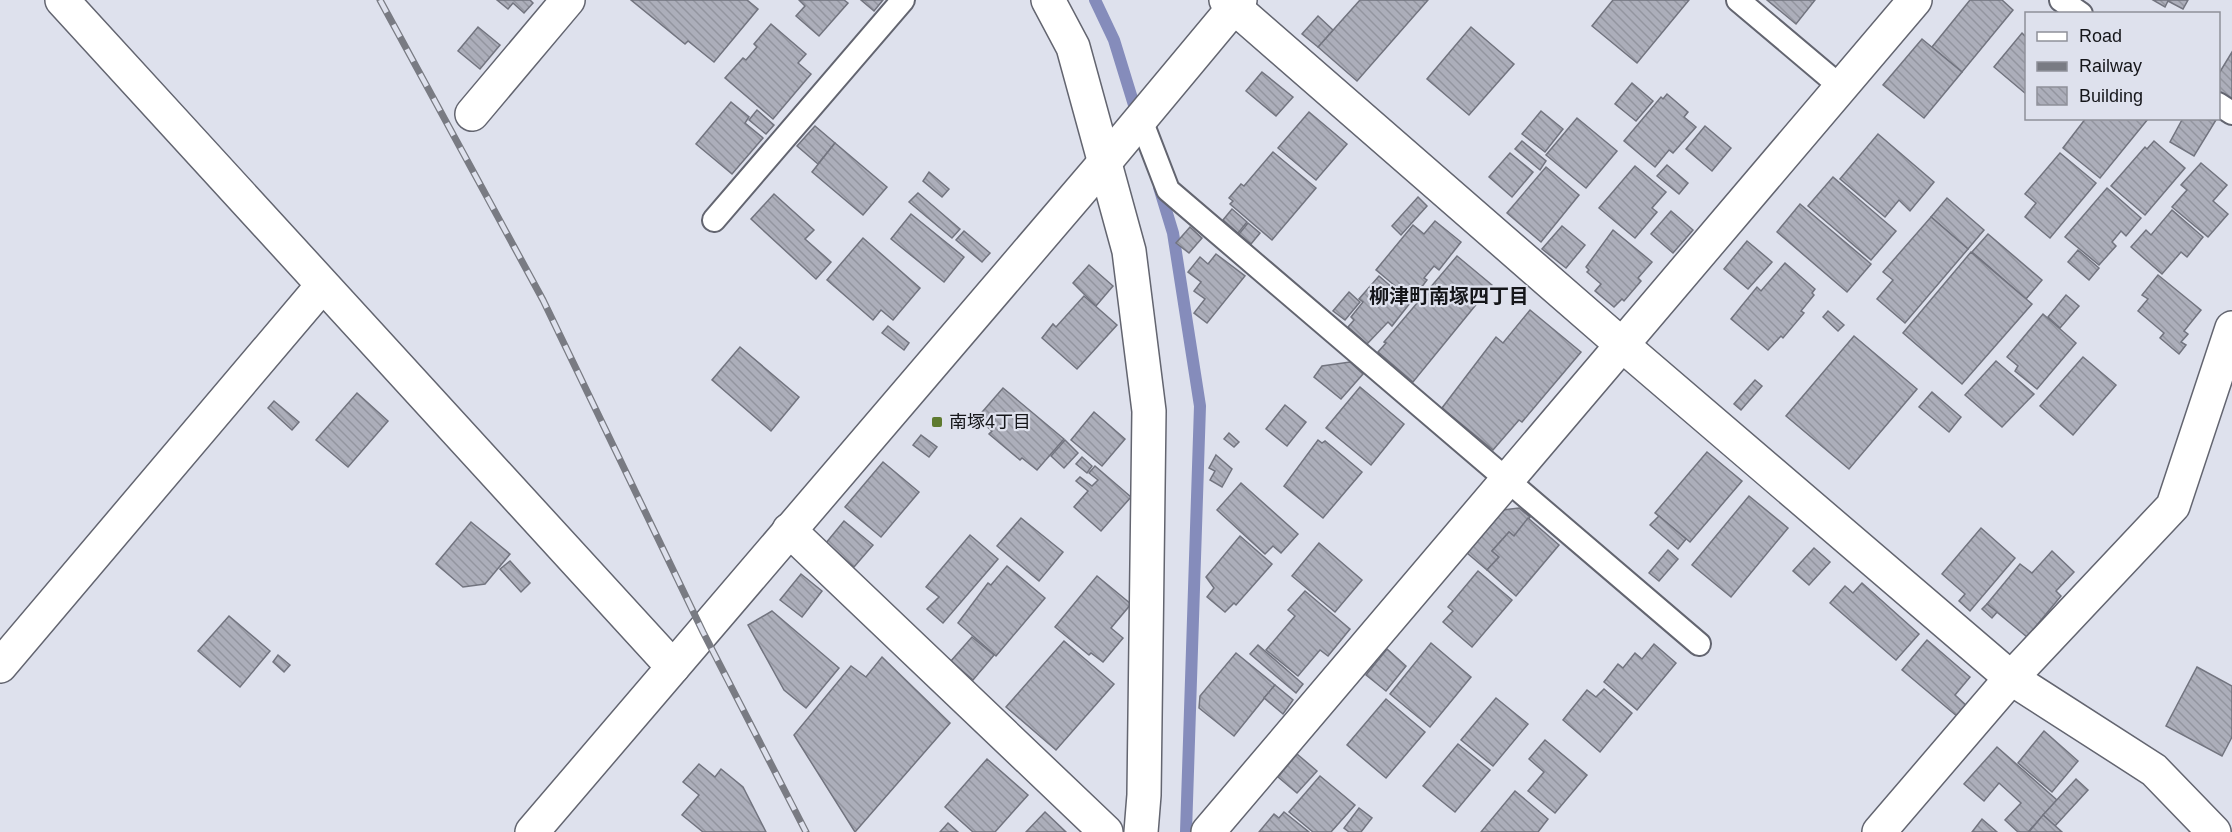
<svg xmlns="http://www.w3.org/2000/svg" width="2232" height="832" viewBox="0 0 2232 832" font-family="Helvetica,'Noto Sans JP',sans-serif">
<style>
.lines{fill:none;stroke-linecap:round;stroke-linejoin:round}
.stream{stroke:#858cbb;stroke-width:12}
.building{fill:url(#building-back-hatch);stroke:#72747f;stroke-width:1.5}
.lane-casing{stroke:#636570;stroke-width:26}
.street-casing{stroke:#636570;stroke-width:36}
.lane{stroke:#fff;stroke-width:22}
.street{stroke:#fff;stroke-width:33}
.rail-casing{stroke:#797b83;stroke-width:7}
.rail{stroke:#dee1ed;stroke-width:4.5;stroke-dasharray:14;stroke-linecap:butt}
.poi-dot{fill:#5e7a2f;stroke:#dee1ed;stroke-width:2}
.labels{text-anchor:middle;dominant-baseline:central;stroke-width:4.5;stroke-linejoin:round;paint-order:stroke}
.poi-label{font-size:18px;fill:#15161a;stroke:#dee1ed;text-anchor:start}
.neighbourhood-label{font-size:20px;font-weight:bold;fill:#15161a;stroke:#dee1ed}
</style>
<defs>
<pattern id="building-back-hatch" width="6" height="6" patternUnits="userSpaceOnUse" patternTransform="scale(1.5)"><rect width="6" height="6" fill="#acaeba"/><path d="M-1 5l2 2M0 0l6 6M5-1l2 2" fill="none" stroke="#93959f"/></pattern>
</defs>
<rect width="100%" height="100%" fill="#dee1ed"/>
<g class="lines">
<!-- stream -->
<g class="stream">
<path d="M 1095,0 L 1114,40 L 1138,118"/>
<path d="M 1159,187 L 1173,233 L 1200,406 L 1186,832"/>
</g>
</g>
<!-- building -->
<g class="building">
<path d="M 497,0 L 530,0 L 533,3 L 524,13 L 513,3 L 508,9 Z"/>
<path d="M 631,0 L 747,0 L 758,9 L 714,62 L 688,41 L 685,44 Z"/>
<path d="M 799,0 L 844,0 L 848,3 L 819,36 L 796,16 L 805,6 Z"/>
<path d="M 861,0 L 883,0 L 874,11 Z"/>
<path d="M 1360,0 L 1428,0 L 1357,81 L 1318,47 Z"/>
<path d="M 1613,0 L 1689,0 L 1637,63 L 1592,26 Z"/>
<path d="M 1767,0 L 1815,0 L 1796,24 Z"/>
<path d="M 1970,0 L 2002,0 L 2013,10 L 1962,72 L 1932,47 Z"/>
<path d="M 2153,0 L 2188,0 L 2183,9 L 2168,1 L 2165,7 Z"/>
<path d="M 1318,16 L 1333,30 L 1318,47 L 1302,34 Z"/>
<path d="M 771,24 L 806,54 L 798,63 L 811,74 L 773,119 L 725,78 L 743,58 L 746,60 L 757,47 L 754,44 Z"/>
<path d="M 478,27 L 500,45 L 480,69 L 458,51 Z"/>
<path d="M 1471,27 L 1514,64 L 1469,115 L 1427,79 Z"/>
<path d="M 2022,33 L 2026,37 L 2026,94 L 1994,67 Z"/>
<path d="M 1922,39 L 1962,72 L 1924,118 L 1883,85 Z"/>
<path d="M 2232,52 L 2232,108 L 2218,100 L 2218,75 Z"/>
<path d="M 1262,72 L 1293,97 L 1276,116 L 1246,91 Z"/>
<path d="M 1632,83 L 1653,101 L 1636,121 L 1615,104 Z"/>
<path d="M 1667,94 L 1688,112 L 1684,117 L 1696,127 L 1673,153 L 1669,150 L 1655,167 L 1624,141 L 1661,97 L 1663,99 Z"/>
<path d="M 731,102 L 749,117 L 745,123 L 763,138 L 732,174 L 696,144 Z"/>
<path d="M 757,110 L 774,125 L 766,134 L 749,120 Z"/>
<path d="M 1541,111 L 1563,129 L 1545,152 L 1522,134 Z"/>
<path d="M 1309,112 L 1347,144 L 1316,180 L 1278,148 Z"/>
<path d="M 1577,118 L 1617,151 L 1586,188 L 1546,155 Z"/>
<path d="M 2086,118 L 2148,119 L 2100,178 L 2063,148 Z"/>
<path d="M 2183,118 L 2216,120 L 2194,156 L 2170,142 Z"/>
<path d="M 815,126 L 835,143 L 818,164 L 797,146 Z"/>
<path d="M 1705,126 L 1731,148 L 1712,171 L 1686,149 Z"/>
<path d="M 1878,134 L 1934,182 L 1910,211 L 1899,200 L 1885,217 L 1840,179 Z"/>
<path d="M 1522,141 L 1546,161 L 1540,170 L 1515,149 Z"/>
<path d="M 2154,141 L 2185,168 L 2145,215 L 2111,186 L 2145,147 L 2147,149 Z"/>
<path d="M 835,143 L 887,187 L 863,215 L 812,172 Z"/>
<path d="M 1273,152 L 1316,188 L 1272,240 L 1230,204 L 1233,201 L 1229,198 L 1241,184 L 1244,186 Z"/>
<path d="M 1510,153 L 1533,172 L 1512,197 L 1489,177 Z"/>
<path d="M 2060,153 L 2096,183 L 2050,238 L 2025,217 L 2036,203 L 2025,194 Z"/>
<path d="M 2201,163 L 2227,185 L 2213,201 L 2228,214 L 2208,237 L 2172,207 L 2187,190 L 2181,185 Z"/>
<path d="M 1667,165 L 1688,183 L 1679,194 L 1657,176 Z"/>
<path d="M 1635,166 L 1666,192 L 1652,208 L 1657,212 L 1635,238 L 1599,208 Z"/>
<path d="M 1546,167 L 1579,195 L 1541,242 L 1507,213 Z"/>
<path d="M 929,172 L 949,189 L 942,197 L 923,181 Z"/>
<path d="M 1833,177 L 1896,231 L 1871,260 L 1808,206 Z"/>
<path d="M 2107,188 L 2141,218 L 2126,236 L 2121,231 L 2112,242 L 2116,246 L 2099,265 L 2065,237 Z"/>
<path d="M 918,193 L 960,229 L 952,238 L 909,202 Z"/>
<path d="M 774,194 L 814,230 L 805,239 L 831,262 L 816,279 L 751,219 Z"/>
<path d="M 1418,197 L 1427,206 L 1401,235 L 1392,226 Z"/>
<path d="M 1947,198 L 1984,230 L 1968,249 L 1931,217 Z"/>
<path d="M 1800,204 L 1871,264 L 1847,292 L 1777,232 Z"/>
<path d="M 1232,209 L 1247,222 L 1238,233 L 1223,220 Z"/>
<path d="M 2172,210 L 2203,237 L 2187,257 L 2181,252 L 2162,274 L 2131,247 L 2146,230 L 2151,235 Z"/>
<path d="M 1671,211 L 1693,230 L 1673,253 L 1651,234 Z"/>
<path d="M 911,214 L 964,257 L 944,282 L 891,239 Z"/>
<path d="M 1931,217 L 1968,249 L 1905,323 L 1877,299 L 1893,280 L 1883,272 Z"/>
<path d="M 1435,221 L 1461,242 L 1439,270 L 1434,266 L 1424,278 L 1427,280 L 1412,300 L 1376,270 L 1413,225 L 1424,234 Z"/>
<path d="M 1248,223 L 1260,233 L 1251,244 L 1239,234 Z"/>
<path d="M 1562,226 L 1585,245 L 1566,268 L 1542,249 Z"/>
<path d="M 1190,227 L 1202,238 L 1189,253 L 1176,243 Z"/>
<path d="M 1613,230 L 1652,262 L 1638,278 L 1641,281 L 1624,301 L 1622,299 L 1614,307 L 1595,291 L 1601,284 L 1587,272 L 1589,270 L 1586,267 Z"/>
<path d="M 964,231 L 990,253 L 982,262 L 956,240 Z"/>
<path d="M 1988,234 L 2042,280 L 2026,299 L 1972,252 Z"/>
<path d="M 863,238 L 920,288 L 893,320 L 881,310 L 873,320 L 827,280 Z"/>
<path d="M 1747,241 L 1772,262 L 1748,289 L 1724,269 Z"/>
<path d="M 2078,250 L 2099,268 L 2089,280 L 2068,262 Z"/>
<path d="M 1971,252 L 2032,304 L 1962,384 L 1903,333 Z"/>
<path d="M 1216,254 L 1245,276 L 1207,323 L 1194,313 L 1205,299 L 1194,291 L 1201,282 L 1188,272 L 1200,257 L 1208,264 Z"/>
<path d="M 1457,256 L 1492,285 L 1413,382 L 1378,352 L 1386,343 L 1384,342 Z"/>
<path d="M 1785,263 L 1815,289 L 1812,293 L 1814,295 L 1801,311 L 1804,313 L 1783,338 L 1781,336 L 1768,350 L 1731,319 L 1757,287 L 1761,291 Z"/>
<path d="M 1089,265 L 1113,286 L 1096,306 L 1073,283 Z"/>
<path d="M 2158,275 L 2201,310 L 2184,331 L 2188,334 L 2181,342 L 2186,345 L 2179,354 L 2160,338 L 2164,333 L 2138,311 L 2148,299 L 2142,295 Z"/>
<path d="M 1379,276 L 1410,303 L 1392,326 L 1388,322 L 1367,344 L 1348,327 L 1354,320 L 1351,317 L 1363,302 L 1359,299 Z"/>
<path d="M 1349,292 L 1360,302 L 1345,320 L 1333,311 Z"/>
<path d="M 2066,295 L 2079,306 L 2060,328 L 2048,317 Z"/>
<path d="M 1084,296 L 1117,325 L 1077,369 L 1042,338 L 1053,324 L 1056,327 Z"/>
<path d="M 1530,310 L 1581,352 L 1522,422 L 1519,420 L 1493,450 L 1442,408 L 1496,337 L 1503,343 Z"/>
<path d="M 1828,311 L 1844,325 L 1838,331 L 1823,317 Z"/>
<path d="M 2043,314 L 2076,343 L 2037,389 L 2015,371 L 2018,366 L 2007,357 Z"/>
<path d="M 888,326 L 909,343 L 904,350 L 882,333 Z"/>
<path d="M 1854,336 L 1917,389 L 1849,469 L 1786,416 Z"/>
<path d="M 740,347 L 799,397 L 771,431 L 712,380 Z"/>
<path d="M 2083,357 L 2116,385 L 2073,435 L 2040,406 Z"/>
<path d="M 1996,361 L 2034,394 L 2002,427 L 1965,395 Z"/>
<path d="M 1350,362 L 1363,374 L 1341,399 L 1314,377 L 1322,366 Z"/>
<path d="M 1755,380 L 1762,386 L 1741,410 L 1734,404 Z"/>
<path d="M 1360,387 L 1404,424 L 1371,465 L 1326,428 Z"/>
<path d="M 1003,388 L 1064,439 L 1037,470 L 1022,458 L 1020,460 L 989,434 L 992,431 L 977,418 Z"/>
<path d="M 1932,392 L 1961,417 L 1949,432 L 1919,407 Z"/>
<path d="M 357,393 L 388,421 L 348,467 L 316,440 Z"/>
<path d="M 274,401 L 299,422 L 292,430 L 268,408 Z"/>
<path d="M 1285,405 L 1306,422 L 1287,446 L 1266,429 Z"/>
<path d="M 1094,412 L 1125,439 L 1102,466 L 1071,440 Z"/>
<path d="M 1229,433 L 1239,442 L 1234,447 L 1224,439 Z"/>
<path d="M 921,435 L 937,447 L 929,457 L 913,445 Z"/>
<path d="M 1065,440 L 1078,453 L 1064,468 L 1051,456 Z"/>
<path d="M 1318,440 L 1322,443 L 1325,441 L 1362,472 L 1323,518 L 1284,486 Z"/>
<path d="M 1707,452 L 1742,481 L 1690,542 L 1655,513 Z"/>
<path d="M 1216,455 L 1232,469 L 1222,487 L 1210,480 L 1215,471 L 1209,468 Z"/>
<path d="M 1082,457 L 1092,466 L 1087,473 L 1076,464 Z"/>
<path d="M 883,462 L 919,492 L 881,537 L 845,507 Z"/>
<path d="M 1095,466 L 1131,497 L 1101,531 L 1074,507 L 1088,491 L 1076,481 L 1080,477 L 1092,486 L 1098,480 L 1089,473 Z"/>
<path d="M 1241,483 L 1298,534 L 1281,553 L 1273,546 L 1265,554 L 1217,510 Z"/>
<path d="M 1749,496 L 1788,528 L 1731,597 L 1692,565 Z"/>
<path d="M 1519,508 L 1530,517 L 1514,536 L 1509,532 L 1492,551 L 1499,557 L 1487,570 L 1467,553 L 1503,510 Z"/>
<path d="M 1659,516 L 1686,539 L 1678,549 L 1650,525 Z"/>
<path d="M 1021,518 L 1063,552 L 1039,581 L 997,546 Z"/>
<path d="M 1528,518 L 1559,545 L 1516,596 L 1487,570 L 1499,557 L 1492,551 L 1509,532 L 1514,536 Z"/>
<path d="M 844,521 L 873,545 L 854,567 L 826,543 Z"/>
<path d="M 471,522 L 510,554 L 485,584 L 463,587 L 436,564 Z"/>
<path d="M 1981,528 L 2015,558 L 1970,611 L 1959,601 L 1965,594 L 1942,574 Z"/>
<path d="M 970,535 L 998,559 L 943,623 L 927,609 L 939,597 L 926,587 Z"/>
<path d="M 1240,536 L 1272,564 L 1236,605 L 1234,603 L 1225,612 L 1207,597 L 1214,588 L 1206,577 Z"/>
<path d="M 1319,543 L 1362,580 L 1335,612 L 1292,576 Z"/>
<path d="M 1814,548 L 1830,562 L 1809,585 L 1793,571 Z"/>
<path d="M 1668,550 L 1678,559 L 1659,581 L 1649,573 Z"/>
<path d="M 2052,551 L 2074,572 L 2056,591 L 2061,596 L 2027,637 L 1987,604 L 2020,564 L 2032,573 Z"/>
<path d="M 510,561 L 530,583 L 521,592 L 500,569 Z"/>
<path d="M 1007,566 L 1045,598 L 996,656 L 958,623 L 988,583 L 991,585 Z"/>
<path d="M 1478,571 L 1512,600 L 1472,647 L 1443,622 L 1453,611 L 1448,607 Z"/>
<path d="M 801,574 L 822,591 L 802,617 L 780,600 Z"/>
<path d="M 1097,576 L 1131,604 L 1111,628 L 1123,638 L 1103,662 L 1091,653 L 1089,655 L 1055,627 Z"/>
<path d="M 1862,583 L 1919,634 L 1896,660 L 1830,603 L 1845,586 L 1853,593 Z"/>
<path d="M 1305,591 L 1350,629 L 1328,656 L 1320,650 L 1298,676 L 1266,650 L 1295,616 L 1288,610 Z"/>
<path d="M 1987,604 L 1997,612 L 1992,618 L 1982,609 Z"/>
<path d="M 772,611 L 839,668 L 806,708 L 784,690 L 748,625 Z"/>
<path d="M 229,616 L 270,651 L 240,687 L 198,651 Z"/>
<path d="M 972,637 L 994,655 L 973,680 L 951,661 Z"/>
<path d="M 1927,640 L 1970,677 L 1955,695 L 1967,706 L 1958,717 L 1902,670 Z"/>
<path d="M 1064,641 L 1114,684 L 1056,750 L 1006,707 Z"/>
<path d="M 1431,643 L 1471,677 L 1430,727 L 1390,694 Z"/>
<path d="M 1654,644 L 1676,663 L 1637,710 L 1604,682 L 1618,664 L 1623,668 L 1635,653 L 1642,659 Z"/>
<path d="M 1258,645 L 1303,684 L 1296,693 L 1250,654 Z"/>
<path d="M 1387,649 L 1406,666 L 1386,691 L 1366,675 Z"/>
<path d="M 1236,653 L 1275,685 L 1234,736 L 1199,708 L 1200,696 Z"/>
<path d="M 278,655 L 290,665 L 284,672 L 273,662 Z"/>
<path d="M 882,657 L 950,723 L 855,832 L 794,735 L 851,666 L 866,677 Z"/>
<path d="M 2197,667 L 2232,686 L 2232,737 L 2222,756 L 2166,726 Z"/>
<path d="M 1275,685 L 1293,700 L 1283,714 L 1264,698 Z"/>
<path d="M 1604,689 L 1632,713 L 1600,752 L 1563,720 L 1587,690 L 1596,697 Z"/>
<path d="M 1496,698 L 1528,724 L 1493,766 L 1461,740 Z"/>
<path d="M 1386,699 L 1425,732 L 1386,778 L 1347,745 Z"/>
<path d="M 2044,731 L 2078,761 L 2052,792 L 2018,763 Z"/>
<path d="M 1545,740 L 1587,775 L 1555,813 L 1528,791 L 1544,772 L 1529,759 Z"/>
<path d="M 1458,744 L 1490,770 L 1455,812 L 1423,786 Z"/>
<path d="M 1997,747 L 2057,800 L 2028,832 L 2018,832 L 2005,820 L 2021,803 L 1999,783 L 1984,801 L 1964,784 Z"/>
<path d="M 1297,754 L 1317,771 L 1297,793 L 1278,777 Z"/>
<path d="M 987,759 L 1028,795 L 995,832 L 973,832 L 945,807 Z"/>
<path d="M 699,764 L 715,777 L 721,769 L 743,787 L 766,832 L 703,832 L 682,815 L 699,795 L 683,782 Z"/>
<path d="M 1320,776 L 1355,805 L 1331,832 L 1313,832 L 1289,812 Z"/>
<path d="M 2076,779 L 2088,790 L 2055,826 L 2043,815 Z"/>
<path d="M 1515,791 L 1548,819 L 1538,832 L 1481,832 Z"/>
<path d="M 1359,808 L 1372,818 L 1361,832 L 1349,832 L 1344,828 Z"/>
<path d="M 1045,812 L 1066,832 L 1026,832 Z"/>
<path d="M 1284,812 L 1309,832 L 1259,832 L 1274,814 L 1279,818 Z"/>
<path d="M 2043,815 L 2062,832 L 2029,832 Z"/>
<path d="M 1982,819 L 1997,832 L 1972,832 Z"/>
<path d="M 948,823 L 958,832 L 940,832 Z"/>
</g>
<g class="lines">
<defs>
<g id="lane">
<path d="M 1738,0 L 1841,87"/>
<path d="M 2061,0 L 2081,14"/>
<path d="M 2218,104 L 2232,113"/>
<path d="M 1141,120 L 1168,190 L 1699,644"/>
<path d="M 714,220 L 903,0"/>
</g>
<g id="street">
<path d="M 62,0 L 673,667"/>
<path d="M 1048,0 L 1073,47 L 1129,251 L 1149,411 L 1144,795 L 1141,832"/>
<path d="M 1226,0 L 1621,344 L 2011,678 L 2154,770 L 2214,832"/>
<path d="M 472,114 L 568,0"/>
<path d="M 789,530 L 1106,832"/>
<path d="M 0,666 L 322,286"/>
<path d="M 532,832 L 1105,162 L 1240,0"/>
<path d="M 1208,832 L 1915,0"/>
<path d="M 1879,832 L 2011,678 L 2173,506 L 2232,328"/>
</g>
</defs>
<!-- lane casing -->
<use href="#lane" class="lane-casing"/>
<!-- street casing -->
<use href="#street" class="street-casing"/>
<!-- lane -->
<use href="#lane" class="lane"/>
<!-- street -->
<use href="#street" class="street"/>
<defs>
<path id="rail" d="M 380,0 L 543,300 L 703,632 L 806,832"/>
</defs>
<!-- rail casing -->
<use href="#rail" class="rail-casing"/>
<!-- rail -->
<use href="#rail" class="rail"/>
</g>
<!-- markers -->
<rect class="poi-dot" x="931" y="416" width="12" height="12" rx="3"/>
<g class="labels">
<!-- poi labels -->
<g class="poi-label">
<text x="949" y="422">南塚4丁目</text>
</g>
<!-- neighbourhood labels -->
<g class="neighbourhood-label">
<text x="1449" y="296">柳津町南塚四丁目</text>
</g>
</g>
<!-- legend -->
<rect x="2025" y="12" width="195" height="108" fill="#dee1ed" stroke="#8e9099" stroke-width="1.5"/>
<rect x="2037" y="32" width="30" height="9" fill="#ffffff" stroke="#8e9099" stroke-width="1.5"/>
<text x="2079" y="42" font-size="18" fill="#15161a">Road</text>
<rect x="2037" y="62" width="30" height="9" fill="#797b83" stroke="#8e9099" stroke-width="1.5"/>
<text x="2079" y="72" font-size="18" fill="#15161a">Railway</text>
<rect x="2037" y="87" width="30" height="18" fill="url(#building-back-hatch)" stroke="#8e9099" stroke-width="1.5"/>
<text x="2079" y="102" font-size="18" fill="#15161a">Building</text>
</svg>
